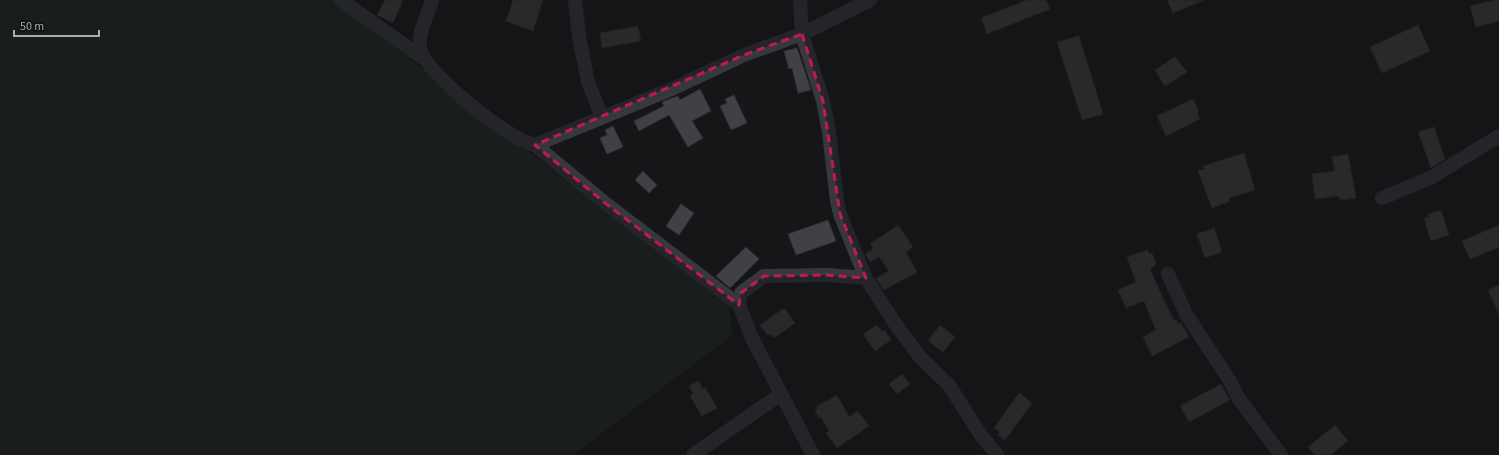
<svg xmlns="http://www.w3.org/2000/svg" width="1499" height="455" viewBox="0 0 1499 455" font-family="'Source Sans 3',sans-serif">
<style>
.green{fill:#1e261f}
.building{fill:#404145;stroke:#303034}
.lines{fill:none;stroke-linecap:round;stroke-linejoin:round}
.minor{stroke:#37383d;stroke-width:14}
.marked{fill:none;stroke:#c2185b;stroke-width:3;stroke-dasharray:8 5;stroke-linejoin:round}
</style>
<rect width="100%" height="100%" fill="#161618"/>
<!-- green -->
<path class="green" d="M 0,0 L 334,0 L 729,307 L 733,335 L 573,455 L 0,455 Z"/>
<!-- building -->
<g class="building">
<path d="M 385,0 L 403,0 L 393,23 L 377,15 Z"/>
<path d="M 513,0 L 543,0 L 533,31 L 506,21 Z"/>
<path d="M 1027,0 L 1046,0 L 1050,9 L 987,34 L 981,18 Z"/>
<path d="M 1167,0 L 1204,0 L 1173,13 Z"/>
<path d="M 1495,0 L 1499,0 L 1499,21 L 1476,27 L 1470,6 Z"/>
<path d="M 1418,25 L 1430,51 L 1382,73 L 1370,47 Z"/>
<path d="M 638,26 L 641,41 L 602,48 L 600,33 Z"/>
<path d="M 1079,36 L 1103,114 L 1082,120 L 1057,42 Z"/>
<path d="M 797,48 L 811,90 L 798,93 L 792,68 L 789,69 L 784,51 Z"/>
<path d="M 1175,57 L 1187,72 L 1165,86 L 1155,70 Z"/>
<path d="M 700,89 L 711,111 L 692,121 L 703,138 L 688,147 L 669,115 L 639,131 L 634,121 L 664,106 L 662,103 L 664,101 L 678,96 L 680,100 Z"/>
<path d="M 734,95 L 747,123 L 731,130 L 720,106 L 727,103 L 725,99 Z"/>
<path d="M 1193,99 L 1199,111 L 1197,112 L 1200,119 L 1166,136 L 1157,116 Z"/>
<path d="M 613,126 L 623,147 L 607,154 L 600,138 L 607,135 L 605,130 Z"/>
<path d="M 1434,127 L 1445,159 L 1431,168 L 1418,132 Z"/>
<path d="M 1244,153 L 1255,190 L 1229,198 L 1230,201 L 1212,208 L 1198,171 L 1205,169 L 1203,166 Z"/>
<path d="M 1348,154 L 1356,198 L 1340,200 L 1339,196 L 1315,199 L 1312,174 L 1335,171 L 1332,157 Z"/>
<path d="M 643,171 L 657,185 L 649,193 L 635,180 Z"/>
<path d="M 681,204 L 694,213 L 679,235 L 666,226 Z"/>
<path d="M 1441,210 L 1449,235 L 1431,241 L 1424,218 L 1429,217 L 1428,214 Z"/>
<path d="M 828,220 L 836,241 L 796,255 L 788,234 Z"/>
<path d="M 898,225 L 913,247 L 906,252 L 917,272 L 884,290 L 876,278 L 889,271 L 879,257 L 870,262 L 865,254 L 873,249 L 870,244 Z"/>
<path d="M 1499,225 L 1499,247 L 1470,259 L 1462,241 Z"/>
<path d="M 1214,228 L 1222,252 L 1205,258 L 1197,234 Z"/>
<path d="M 746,247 L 759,259 L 730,288 L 716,276 Z"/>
<path d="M 1148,250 L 1149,254 L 1152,253 L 1156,264 L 1150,269 L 1164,300 L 1174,321 L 1176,320 L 1178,324 L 1181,323 L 1189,337 L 1152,356 L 1143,337 L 1156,330 L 1144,301 L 1126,308 L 1118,290 L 1136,282 L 1127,257 Z"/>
<path d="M 1499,285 L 1499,315 L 1488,290 Z"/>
<path d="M 784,308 L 795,323 L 774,338 L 771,334 L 768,336 L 760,325 Z"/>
<path d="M 877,325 L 882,332 L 884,330 L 891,340 L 875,351 L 863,334 Z"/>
<path d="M 940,325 L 955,337 L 943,352 L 928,341 Z"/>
<path d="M 902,374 L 910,384 L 897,394 L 889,384 Z"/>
<path d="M 698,381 L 703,389 L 705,387 L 717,408 L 702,416 L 690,396 L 693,394 L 689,386 Z"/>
<path d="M 1221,384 L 1230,400 L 1189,422 L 1180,406 Z"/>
<path d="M 1019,393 L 1032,403 L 1005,440 L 998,435 L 1000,432 L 994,428 Z"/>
<path d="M 837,395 L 849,417 L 858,411 L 869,426 L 837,448 L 826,433 L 829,431 L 821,417 L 819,418 L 815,411 L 817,409 L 816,407 Z"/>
<path d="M 1335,425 L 1348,441 L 1330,455 L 1315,455 L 1308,447 Z"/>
</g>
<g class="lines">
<!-- minor -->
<g class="minor">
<path d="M 341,0 L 424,59"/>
<path d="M 432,0 C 428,15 416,35 421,51 C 428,75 510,141 535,145 L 674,88 L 744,55 L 802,34 L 870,0"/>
<path d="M 575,0 L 579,36 L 588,82 L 602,117"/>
<path d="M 800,0 L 802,34 L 823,101 L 829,132 L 837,201 L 840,214 L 856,254 L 866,278 L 894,322 L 920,357 L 949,385 L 980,434 L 997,455"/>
<path d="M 535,145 L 605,203 L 739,305"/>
<path d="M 1382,198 L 1432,177 L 1499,136"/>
<path d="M 1168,274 L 1186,314 L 1230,381 L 1239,399 L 1281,455"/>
<path d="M 693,455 L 781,394"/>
<path d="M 813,455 L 752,338 L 739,305 L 741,293 L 764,276 L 827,275 L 866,278"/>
</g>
</g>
<!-- marked area -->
<path d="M0 0H1499V455H0ZM 802,34 L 823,101 L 840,214 L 866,278 L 827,275 L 764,276 L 741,293 L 739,305 L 605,203 L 535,145 L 744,55 Z" fill="#161618" fill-opacity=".55" fill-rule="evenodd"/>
<path class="marked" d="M 802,34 L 823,101 L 840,214 L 866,278 L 827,275 L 764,276 L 741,293 L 739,305 L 605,203 L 535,145 L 744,55 Z"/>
<!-- scale -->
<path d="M14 30v6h85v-6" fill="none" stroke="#a8adb8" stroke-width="2"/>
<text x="20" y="30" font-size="12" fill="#a8adb8" stroke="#111113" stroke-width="3" paint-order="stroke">50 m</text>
</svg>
